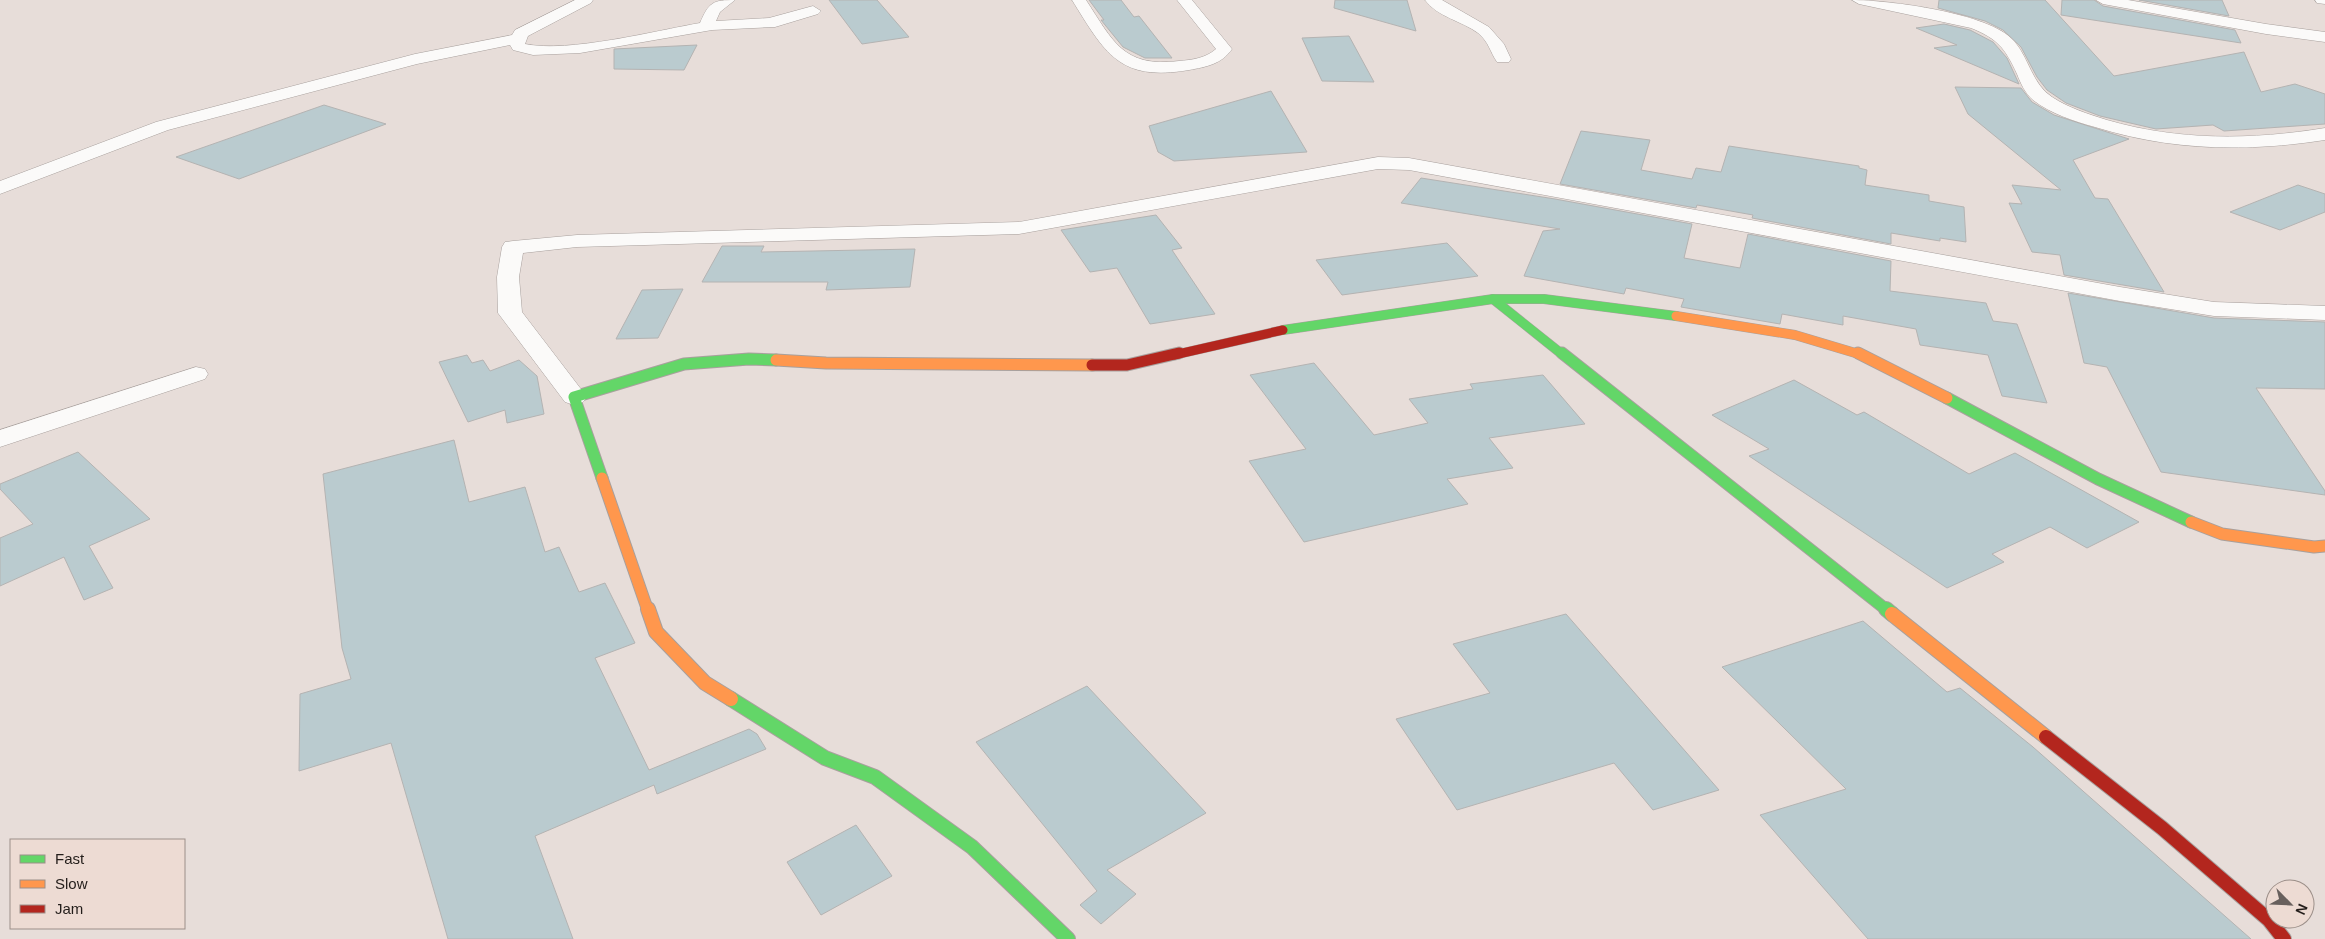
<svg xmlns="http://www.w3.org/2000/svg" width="2325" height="939" viewBox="0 0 2325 939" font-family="Arial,sans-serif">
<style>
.building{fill:#bacbcf;stroke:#b4b3b2}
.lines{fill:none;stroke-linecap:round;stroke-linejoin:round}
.street-casing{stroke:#a8a09d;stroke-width:1}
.fast-far2-casing{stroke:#a8a09d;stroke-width:10}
.fast-far1-casing{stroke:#a8a09d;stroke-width:13}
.fast-casing{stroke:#a8a09d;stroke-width:16}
.slow-far2-casing{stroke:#a8a09d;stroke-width:10}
.slow-far1-casing{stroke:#a8a09d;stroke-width:13}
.slow-casing{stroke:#a8a09d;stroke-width:16}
.jam-far2-casing{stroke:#a8a09d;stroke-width:10}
.jam-far1-casing{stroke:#a8a09d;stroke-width:13}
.jam-casing{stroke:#a8a09d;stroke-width:16}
.street{fill:#fbfaf9;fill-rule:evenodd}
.fast-far2{stroke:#63d668;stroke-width:9}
.fast-far1{stroke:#63d668;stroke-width:11}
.fast{stroke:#63d668;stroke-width:14}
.slow-far2{stroke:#ff974d;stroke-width:9}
.slow-far1{stroke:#ff974d;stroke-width:11}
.slow{stroke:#ff974d;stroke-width:14}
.jam-far2{stroke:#b3261e;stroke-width:9}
.jam-far1{stroke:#b3261e;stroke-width:11}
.jam{stroke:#b3261e;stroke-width:14}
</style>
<rect width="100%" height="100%" fill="#e7ddd9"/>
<!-- building -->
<g class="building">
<path d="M 829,0 L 877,0 L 909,37 L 862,44 Z"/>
<path d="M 1089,0 L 1121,0 L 1134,17 L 1139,16 L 1172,58 L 1145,58 L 1123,47 L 1101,20 L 1104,20 Z"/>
<path d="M 1335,0 L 1407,0 L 1416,31 L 1334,8 Z"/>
<path d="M 1939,0 L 2045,0 L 2114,76 L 2244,52 L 2261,92 L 2295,84 L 2325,94 L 2325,124 L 2224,131 L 2213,125 L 2156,129 L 2100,116 L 2066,103 L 2047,90 L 2037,77 L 2021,47 L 2003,30 L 1985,21 L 1938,8 Z"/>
<path d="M 2062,0 L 2094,0 L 2103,6 L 2235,30 L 2241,43 L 2061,15 Z"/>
<path d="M 2139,0 L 2222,0 L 2229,16 Z"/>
<path d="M 1944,24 L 1970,30 L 1993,42 L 2007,58 L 2019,84 L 1934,48 L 1957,45 L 1916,28 Z"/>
<path d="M 1349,36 L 1374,82 L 1322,81 L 1302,38 Z"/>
<path d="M 697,45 L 684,70 L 614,69 L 614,49 Z"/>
<path d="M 1955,87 L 2021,88 L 2032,102 L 2054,115 L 2129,139 L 2073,160 L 2095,198 L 2108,199 L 2164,292 L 2064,275 L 2060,255 L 2032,252 L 2009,203 L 2022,204 L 2012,185 L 2061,190 L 1968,114 Z"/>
<path d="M 1271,91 L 1307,152 L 1174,161 L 1158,152 L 1149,126 Z"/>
<path d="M 324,105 L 386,124 L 239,179 L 176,157 Z"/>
<path d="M 1581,131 L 1650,140 L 1641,170 L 1692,179 L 1696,168 L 1721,172 L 1729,146 L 1859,166 L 1859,168 L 1867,170 L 1865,185 L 1929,195 L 1929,201 L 1964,207 L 1966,242 L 1940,238 L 1940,241 L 1891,233 L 1891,244 L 1752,218 L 1753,215 L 1697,205 L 1696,208 L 1560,184 Z"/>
<path d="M 1421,178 L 1555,199 L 1692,224 L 1684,258 L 1740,268 L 1748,234 L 1891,261 L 1890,291 L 1986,303 L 1993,321 L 2017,324 L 2047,403 L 2002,396 L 1988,355 L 1920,345 L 1916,329 L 1843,316 L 1843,325 L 1782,314 L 1780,324 L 1681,307 L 1684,299 L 1626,288 L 1624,294 L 1524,276 L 1543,231 L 1560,229 L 1401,203 Z"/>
<path d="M 2298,185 L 2325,194 L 2325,212 L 2280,230 L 2230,212 Z"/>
<path d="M 1156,215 L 1182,248 L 1172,250 L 1215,314 L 1150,324 L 1117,268 L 1090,272 L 1061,230 Z"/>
<path d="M 1447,243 L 1478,276 L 1342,295 L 1316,260 Z"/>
<path d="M 722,246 L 764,246 L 761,252 L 915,249 L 910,287 L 826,290 L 828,282 L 702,282 Z"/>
<path d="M 683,289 L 658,338 L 616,339 L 642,290 Z"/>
<path d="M 2068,293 L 2214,318 L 2325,322 L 2325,389 L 2256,388 L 2325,491 L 2325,495 L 2161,472 L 2107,367 L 2084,363 Z"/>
<path d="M 467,355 L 472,363 L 483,360 L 490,371 L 519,360 L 537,376 L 544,414 L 507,423 L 505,410 L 468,422 L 439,362 Z"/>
<path d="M 1314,363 L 1374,435 L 1428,423 L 1409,399 L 1473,389 L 1470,384 L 1543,375 L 1585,424 L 1489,438 L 1513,468 L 1447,479 L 1468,504 L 1304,542 L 1249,461 L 1306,449 L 1250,375 Z"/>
<path d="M 1794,380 L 1857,415 L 1864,412 L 1969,474 L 2015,453 L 2139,522 L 2087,548 L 2050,527 L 1992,554 L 2004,562 L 1947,588 L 1749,456 L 1769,449 L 1712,415 Z"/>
<path d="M 454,440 L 469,502 L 525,487 L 545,552 L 559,547 L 579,592 L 605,583 L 635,643 L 595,658 L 649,770 L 749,729 L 757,734 L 766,749 L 657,794 L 654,785 L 535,836 L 573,939 L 448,939 L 391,743 L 299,771 L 300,694 L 351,679 L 342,648 L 323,474 Z"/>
<path d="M 78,452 L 150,519 L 89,546 L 113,588 L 84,600 L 64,557 L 0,586 L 0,538 L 33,524 L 0,489 L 0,484 Z"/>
<path d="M 1566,614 L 1719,790 L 1653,810 L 1614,763 L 1457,810 L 1396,719 L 1490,693 L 1453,644 Z"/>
<path d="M 1863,621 L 1947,692 L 1960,688 L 2033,747 L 2251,939 L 1868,939 L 1760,815 L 1846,789 L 1722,667 Z"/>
<path d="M 1087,686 L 1206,813 L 1107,870 L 1136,894 L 1101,924 L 1080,905 L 1097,891 L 976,742 Z"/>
<path d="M 856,825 L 892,876 L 821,915 L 787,862 Z"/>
</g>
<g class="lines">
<defs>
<g id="street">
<path d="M 575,0 L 593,0 L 591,3 L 528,36 L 525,44 C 569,53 654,31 700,23 C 709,2 713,0 735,0 L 720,12 L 716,21 L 769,18 L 813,6 L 821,11 L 818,14 L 775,27 L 712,30 L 580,53 L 533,55 L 513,50 L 510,45 L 417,64 L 168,130 L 0,194 L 0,181 L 156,122 L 415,54 L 512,35 L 515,30 Z"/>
<path d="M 1072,0 L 1086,0 C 1113,41 1123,68 1179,61 C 1192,60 1206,58 1216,49 L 1177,0 L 1192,0 L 1232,49 C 1222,64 1206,67 1189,70 C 1119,82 1105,53 1072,0 Z"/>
<path d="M 1425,0 L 1442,0 L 1489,27 L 1504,44 L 1511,59 L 1509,62 L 1497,62 C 1490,52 1489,42 1478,33 C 1462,21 1437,17 1425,0 Z"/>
<path d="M 1852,0 C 1888,0 1991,13 2014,41 C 2029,58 2032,84 2052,97 C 2069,108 2088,114 2107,120 C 2179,141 2252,140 2325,128 L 2325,140 C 2247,152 2172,151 2095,127 C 2074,121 2051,114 2033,100 C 2025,93 2021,84 2017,74 C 2005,48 1998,39 1971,28 L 1859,4 Z"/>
<path d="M 2096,0 L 2128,0 L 2266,24 L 2325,32 L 2325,42 L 2266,34 L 2103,4 Z"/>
<path d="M 2315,0 L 2325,0 L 2325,4 L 2317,3 Z"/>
<path d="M 1378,157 L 1409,158 L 2120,287 L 2214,302 L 2325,306 L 2325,320 L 2214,316 L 2120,301 L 1409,170 L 1378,169 L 1019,234 L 577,247 L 523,253 L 519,277 L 522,312 L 587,397 L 583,402 L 574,405 L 565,402 L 498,313 L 497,277 L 502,247 L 505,242 L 513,241 L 577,235 L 1019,222 Z"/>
<path d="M 196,367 L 205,369 L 208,374 L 205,379 L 0,447 L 0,430 Z"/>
</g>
<g id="fast-far2">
<path d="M 1493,299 L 1563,355"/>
<path d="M 1283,330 L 1493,299 L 1544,299 L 1676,316"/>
</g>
<g id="fast-far1">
<path d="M 1562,353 L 1888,611"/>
<path d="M 1947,398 L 2098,479 L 2191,522"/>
<path d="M 602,478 L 574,397 L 684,364 L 749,359 L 776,360"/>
</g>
<g id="fast">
<path d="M 1886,609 L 1892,614"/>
<path d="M 731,699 L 825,758 L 875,777 L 972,847 L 1068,939"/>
</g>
<path id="slow-far2" d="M 1676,316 L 1795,335 L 1862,355"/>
<g id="slow-far1">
<path d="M 1858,353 L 1947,398"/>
<path d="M 776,360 L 826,363 L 1092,365"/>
<path d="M 602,478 L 648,611"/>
<path d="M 2191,522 L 2222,534 L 2314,547 L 2325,546"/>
</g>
<g id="slow">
<path d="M 648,609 L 656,632 L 705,683 L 731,699"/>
<path d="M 1892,614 L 2046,737"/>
</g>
<path id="jam-far2" d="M 1174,355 L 1283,330"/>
<path id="jam-far1" d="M 1092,365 L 1127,365 L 1179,353"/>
<path id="jam" d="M 2046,737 L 2162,828 L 2269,920 L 2284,939"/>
</defs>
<!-- street casing -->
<use href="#street" class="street-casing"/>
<!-- fast-far2 casing -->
<use href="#fast-far2" class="fast-far2-casing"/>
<!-- fast-far1 casing -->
<use href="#fast-far1" class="fast-far1-casing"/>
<!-- fast casing -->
<use href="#fast" class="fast-casing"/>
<!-- slow-far2 casing -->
<use href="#slow-far2" class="slow-far2-casing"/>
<!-- slow-far1 casing -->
<use href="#slow-far1" class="slow-far1-casing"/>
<!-- slow casing -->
<use href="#slow" class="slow-casing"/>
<!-- jam-far2 casing -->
<use href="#jam-far2" class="jam-far2-casing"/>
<!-- jam-far1 casing -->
<use href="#jam-far1" class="jam-far1-casing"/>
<!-- jam casing -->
<use href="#jam" class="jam-casing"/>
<!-- street -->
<use href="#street" class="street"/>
<!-- fast-far2 -->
<use href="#fast-far2" class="fast-far2"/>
<!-- fast-far1 -->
<use href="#fast-far1" class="fast-far1"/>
<!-- fast -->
<use href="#fast" class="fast"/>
<!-- slow-far2 -->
<use href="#slow-far2" class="slow-far2"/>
<!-- slow-far1 -->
<use href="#slow-far1" class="slow-far1"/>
<!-- slow -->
<use href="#slow" class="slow"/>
<!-- jam-far2 -->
<use href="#jam-far2" class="jam-far2"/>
<!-- jam-far1 -->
<use href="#jam-far1" class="jam-far1"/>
<!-- jam -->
<use href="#jam" class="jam"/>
</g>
<!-- legend -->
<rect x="10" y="839" width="175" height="90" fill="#eddbd3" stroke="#9c8f89"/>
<rect x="20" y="855" width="25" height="8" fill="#63d668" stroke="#9c8f89"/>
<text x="55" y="864" font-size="15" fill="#231d1a">Fast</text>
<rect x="20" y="880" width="25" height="8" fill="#ff974d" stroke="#9c8f89"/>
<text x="55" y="889" font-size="15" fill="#231d1a">Slow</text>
<rect x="20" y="905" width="25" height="8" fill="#b3261e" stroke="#9c8f89"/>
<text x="55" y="914" font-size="15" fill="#231d1a">Jam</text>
<!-- north arrow -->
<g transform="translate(2290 904) rotate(114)"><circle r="24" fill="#eddbd3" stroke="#9c8f89"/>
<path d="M0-4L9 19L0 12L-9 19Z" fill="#68605d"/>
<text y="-8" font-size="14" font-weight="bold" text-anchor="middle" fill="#231d1a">N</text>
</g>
</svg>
